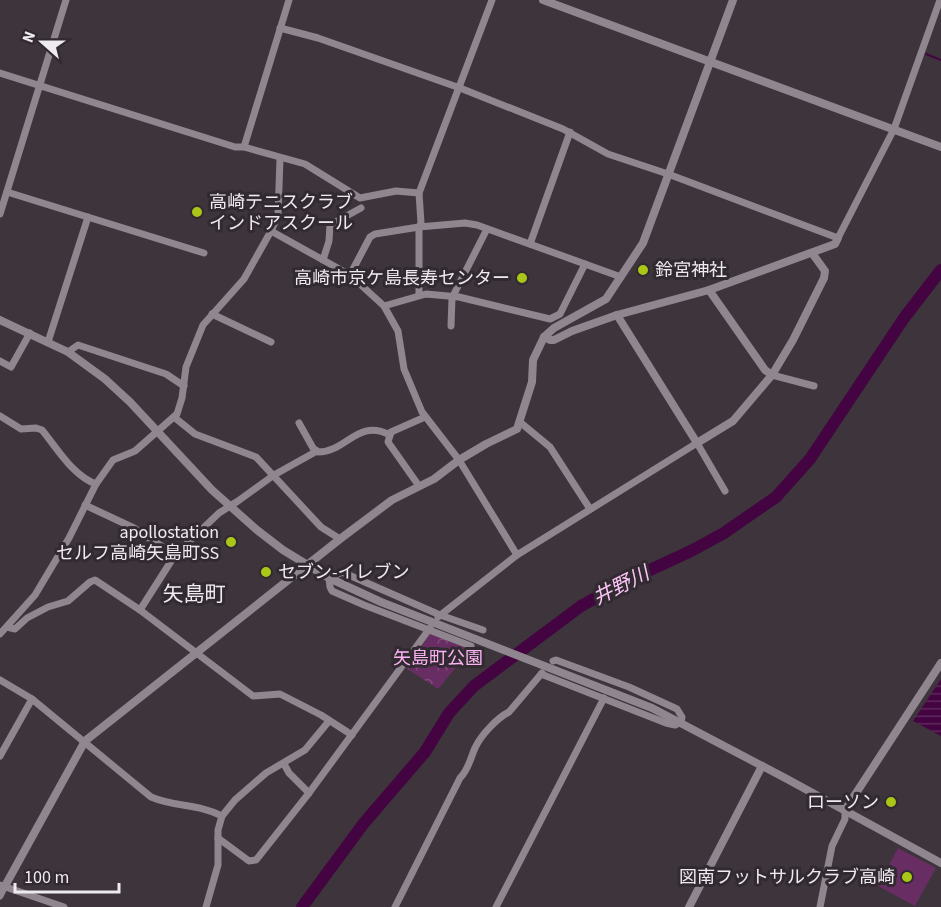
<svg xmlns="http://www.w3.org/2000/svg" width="941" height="907" viewBox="0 0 941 907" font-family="'Source Sans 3','Noto Sans JP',sans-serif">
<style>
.park{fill:url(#park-crowns)}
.garden{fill:#682e64}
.water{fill:url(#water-rules)}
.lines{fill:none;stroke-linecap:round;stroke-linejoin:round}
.stream{stroke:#430441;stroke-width:2}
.river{stroke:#430441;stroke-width:12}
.minor{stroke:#90868f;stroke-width:7}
.tertiary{stroke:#90868f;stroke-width:8}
.poi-dot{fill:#aac718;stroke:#322a31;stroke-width:2}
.labels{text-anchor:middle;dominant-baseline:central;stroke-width:6;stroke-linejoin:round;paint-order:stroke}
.poi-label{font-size:18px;fill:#efeaef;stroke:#322a31;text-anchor:end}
.park-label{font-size:18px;fill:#fbb3f4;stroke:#322a31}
.water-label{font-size:20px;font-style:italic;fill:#fac4f4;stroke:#322a31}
.quarter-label{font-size:21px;fill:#efeaef;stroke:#322a31}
</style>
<defs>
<pattern id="park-crowns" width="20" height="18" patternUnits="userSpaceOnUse" patternTransform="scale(1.5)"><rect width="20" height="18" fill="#682e64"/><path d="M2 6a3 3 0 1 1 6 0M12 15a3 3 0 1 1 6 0" fill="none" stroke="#7e4c7a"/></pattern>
<pattern id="water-rules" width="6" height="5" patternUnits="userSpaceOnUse" patternTransform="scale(1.5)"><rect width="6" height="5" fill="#430441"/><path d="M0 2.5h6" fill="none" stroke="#5e295d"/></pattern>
</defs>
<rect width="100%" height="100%" fill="#3d343c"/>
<!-- park -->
<path class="park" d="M 431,633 L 472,648 L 438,689 L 406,668 Z"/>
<!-- garden -->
<path class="garden" d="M 898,848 L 936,868 L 915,906 L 878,886 Z"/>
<!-- water -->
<path class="water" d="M 941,679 L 941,736 L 913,721 Z"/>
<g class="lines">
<!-- stream -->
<path class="stream" d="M 926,54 L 941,60"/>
<!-- river -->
<path class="river" d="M 302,907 L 364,823 L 425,752 L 449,713 L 474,686 L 581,606 L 624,582 L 691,551 L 724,533 L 776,497 L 810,459 L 904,318 L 941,270"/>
<!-- minor -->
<g class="minor">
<path d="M 492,0 L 419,193 L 421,223 L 419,227 L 465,223 L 477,225 L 621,277"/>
<path d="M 280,28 L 318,38 L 460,88 L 563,129 L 608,154 L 668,174 L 838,238 L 894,129 L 940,0"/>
<path d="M 0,73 L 235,147 L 244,147 L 289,0"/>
<path d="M 244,147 L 305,164 L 360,198 L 396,191 L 419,193"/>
<path d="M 7,192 L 204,253"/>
<path d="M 0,214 L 66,0"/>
<path d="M 271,231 L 350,275 L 384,306 L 398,331 L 404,369 L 422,412 L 459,460 L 517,555"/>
<path d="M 530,244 L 570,132"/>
<path d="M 323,260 L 329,241 L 330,225 L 361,208"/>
<path d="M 350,275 L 370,237 L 375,234 L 419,227 L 419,294"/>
<path d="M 384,306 L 426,294 L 459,297 L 550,319 L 560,314 L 585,264"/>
<path d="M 212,314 L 271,342"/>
<path d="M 451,326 L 452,298 L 487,229"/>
<path d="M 48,342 L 88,217"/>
<path d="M 68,352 L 78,345 L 166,374 L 184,386"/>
<path d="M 0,361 L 11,367 L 30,333"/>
<path d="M 772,375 L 814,386"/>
<path d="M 0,416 L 21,429 L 36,428 L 42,430 C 57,448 73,476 96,484"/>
<path d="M 174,417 L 195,434 L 256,457 L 321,527 L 340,539"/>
<path d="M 299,423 L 313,448 L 318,452 C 347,452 357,418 390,435"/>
<path d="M 521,423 L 550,447 L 590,509"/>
<path d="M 419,486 L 388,442 L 391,432 L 425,417"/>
<path d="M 85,505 L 134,528 L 175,555"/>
<path d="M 140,610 L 175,555 L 219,513 L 238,501 L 274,475 L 317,451"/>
<path d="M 438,617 L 517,555 L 697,443 L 725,491"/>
<path d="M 7,627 L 15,629 L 27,618 L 48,607 L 68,601 L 90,582 L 95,580 L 140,610 L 253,696 L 280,694 L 321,715 L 352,735"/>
<path d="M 0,634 L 35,595 L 69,538 L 96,484 L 113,460 L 135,451 L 177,414 L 182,398 L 186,367 L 203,325 L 244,279 L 271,231 L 278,215 L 280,159"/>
<path d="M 471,646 L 364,605 L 332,591 L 330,587 L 329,578 L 342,572 L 440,615 L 483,630"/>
<path d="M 541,674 L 666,723 L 675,725 L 681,722 L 682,717 L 677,709 L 629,687 L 556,660 L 553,661"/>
<path d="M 0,680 L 32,699 L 151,797 C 174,807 200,804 222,816 L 218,830 L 218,865 L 206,907"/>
<path d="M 0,756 L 32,699"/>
<path d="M 284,764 L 289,773 L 309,793"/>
<path d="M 222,816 L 235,800 L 266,773 L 305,750 L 329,721"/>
<path d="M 218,838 L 249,861 L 256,860 L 309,793 L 430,628"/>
<path d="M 0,885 L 64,907"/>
<path d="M 0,896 L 5,886"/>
<path d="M 395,907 L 460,778 C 469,769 470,759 475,748 C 481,735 497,718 509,712 L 542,673"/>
<path d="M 496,907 L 604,698"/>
<path d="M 820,907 L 832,846 L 845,819 L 845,810"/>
</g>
<!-- tertiary -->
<g class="tertiary">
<path d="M 543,0 L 941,147"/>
<path d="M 709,290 L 765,370 L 772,375"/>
<path d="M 617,315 L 697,443 L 733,421 L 772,375 L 793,340 L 824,278 L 825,271 L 812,253"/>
<path d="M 0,320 L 68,352 L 105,379 L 130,402 L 212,490 L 257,530 L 283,550 L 329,578 L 381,602 L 652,708 L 787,779 L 941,863"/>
<path d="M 544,337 L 550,340 L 554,340 L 572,331 L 617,315 L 709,290 L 835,244 L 838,238"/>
<path d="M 845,810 L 941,663"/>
<path d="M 5,886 L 85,741 L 340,539 L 392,500 L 434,479 L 459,460 L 486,444 L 517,429 L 532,382 L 533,360 L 544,337 L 554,328 L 606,299 L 643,243 L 733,0"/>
<path d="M 689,907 L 762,766"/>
</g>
</g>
<!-- markers -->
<g class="poi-dot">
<circle cx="197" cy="212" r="6"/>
<circle cx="643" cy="270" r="6"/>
<circle cx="522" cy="278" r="6"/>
<circle cx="231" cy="542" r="6"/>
<circle cx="266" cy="572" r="6"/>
<circle cx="891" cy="802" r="6"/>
<circle cx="907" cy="877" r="6"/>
</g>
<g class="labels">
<!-- poi labels -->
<g class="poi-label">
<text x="209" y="202" text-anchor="start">高崎テニスクラブ<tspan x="209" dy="21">インドアスクール</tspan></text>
<text x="655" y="270" text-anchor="start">鈴宮神社</text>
<text x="510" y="278">高崎市京ケ島長寿センター</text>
<text x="219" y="532">apollostation<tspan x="219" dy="21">セルフ高崎矢島町SS</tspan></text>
<text x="278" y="572" text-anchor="start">セブン-イレブン</text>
<text x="879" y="802">ローソン</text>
<text x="895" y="877">図南フットサルクラブ高崎</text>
</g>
<!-- park labels -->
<g class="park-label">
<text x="438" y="658">矢島町公園</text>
</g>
<!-- water labels -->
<g class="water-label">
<text transform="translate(621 586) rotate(-27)">井野川</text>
</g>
<!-- quarter labels -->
<g class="quarter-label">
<text x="194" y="594">矢島町</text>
</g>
</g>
<!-- north arrow -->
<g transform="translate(42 42) rotate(291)" stroke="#322a31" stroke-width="4.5" paint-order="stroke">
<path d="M0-4.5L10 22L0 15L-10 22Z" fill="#efeaef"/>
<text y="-9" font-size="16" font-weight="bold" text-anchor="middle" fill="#efeaef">N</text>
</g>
<!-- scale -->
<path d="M15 883v9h104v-9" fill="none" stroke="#efeaef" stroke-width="3"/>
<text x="24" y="883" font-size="18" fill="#efeaef" stroke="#322a31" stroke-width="4.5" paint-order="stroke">100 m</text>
</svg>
